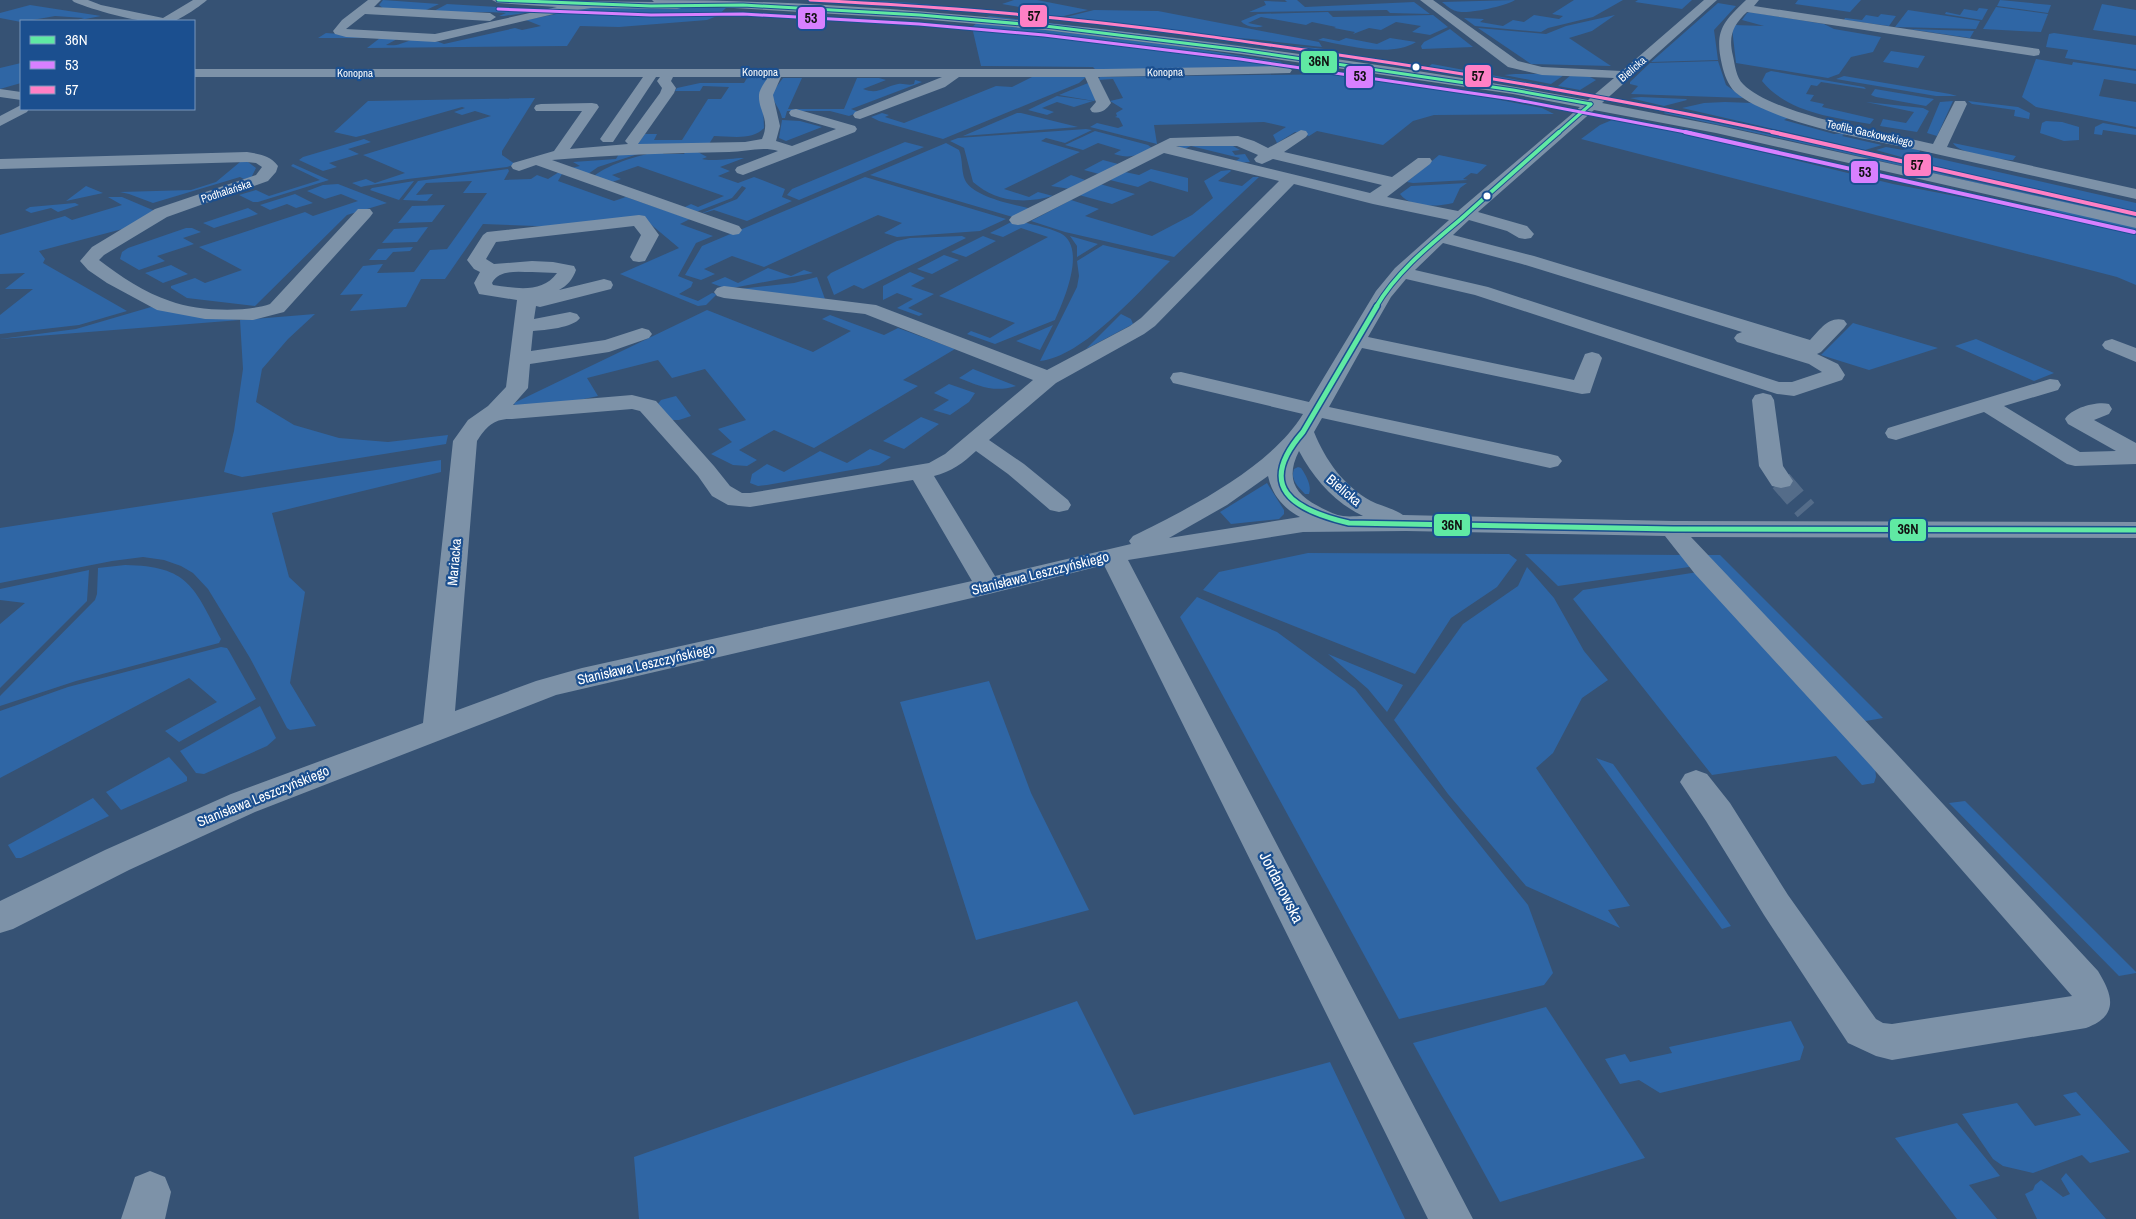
<svg xmlns="http://www.w3.org/2000/svg" width="2136" height="1219" viewBox="0 0 2136 1219" font-family="'Archivo Narrow',sans-serif">
<style>
.green{fill:#2f66a5}
.lines{fill:none;stroke-linecap:round;stroke-linejoin:round}
.minor-tunnel{stroke:#546c89;stroke-width:22;stroke-dasharray:22 11;stroke-linecap:butt}
.minor{fill:#7d92a8;fill-rule:evenodd}
.bus-1-far2-casing{stroke:#1b4f8f;stroke-width:5}
.bus-1-far1-casing{stroke:#1b4f8f;stroke-width:6}
.bus-1-casing{stroke:#1b4f8f;stroke-width:8}
.bus-2-far1-casing{stroke:#1b4f8f;stroke-width:5}
.bus-2-casing{stroke:#1b4f8f;stroke-width:6}
.bus-3-far1-casing{stroke:#1b4f8f;stroke-width:5}
.bus-3-casing{stroke:#1b4f8f;stroke-width:6}
.bus-1-far2{stroke:#60e9a3;stroke-width:3}
.bus-1-far1{stroke:#60e9a3;stroke-width:4}
.bus-1{stroke:#60e9a3;stroke-width:5}
.bus-2-far1{stroke:#d880ff;stroke-width:3}
.bus-2{stroke:#d880ff;stroke-width:4}
.bus-3-far1{stroke:#ff80c5;stroke-width:3}
.bus-3{stroke:#ff80c5;stroke-width:4}
.bus-dot{fill:#fff;stroke:#1b4f8f;stroke-width:2}
.labels{text-anchor:middle;dominant-baseline:central;stroke-width:4.5;stroke-linejoin:round;paint-order:stroke}
.far-street-label{font-size:11px;fill:#fff;stroke:#1b4f8f}
.street-label{font-size:14px;fill:#fff;stroke:#1b4f8f}
.near-street-label{font-size:16px;fill:#fff;stroke:#1b4f8f}
.line-badge{stroke:#1b4f8f;stroke-width:2}
.pale-badge-label{font-size:14px;text-anchor:middle;font-weight:bold;fill:#111}
</style>
<rect width="100%" height="100%" fill="#365274"/>
<!-- green -->
<g class="green">
<path d="M 383,0 L 439,4 L 422,12 L 384,9 L 379,5 Z"/>
<path d="M 830,0 C 872,0 914,2 956,8 L 958,10 L 816,2 Z"/>
<path d="M 1014,0 L 1037,0 L 1088,10 L 1052,19 L 986,13 L 987,10 L 1027,13 L 1037,10 L 1002,4 Z"/>
<path d="M 1285,0 L 1297,0 L 1305,7 L 1414,2 L 1430,14 L 1390,13 L 1387,10 L 1249,12 L 1266,5 L 1264,1 L 1287,2 Z"/>
<path d="M 1515,0 C 1506,6 1466,15 1456,11 C 1451,10 1446,5 1442,2 Z"/>
<path d="M 1574,0 L 1623,0 L 1593,17 L 1548,28 L 1541,32 L 1475,26 L 1464,18 L 1484,19 L 1480,22 L 1503,26 L 1513,20 L 1524,22 L 1534,15 L 1559,19 L 1563,16 L 1552,14 Z"/>
<path d="M 1638,0 L 1692,0 L 1682,9 L 1635,2 Z"/>
<path d="M 1798,0 L 1861,0 L 1850,12 L 1795,4 Z"/>
<path d="M 2000,0 L 2051,5 L 2048,13 L 1997,6 Z"/>
<path d="M 1718,3 L 1736,6 L 1714,30 L 1718,60 L 1651,62 Z"/>
<path d="M 447,4 L 545,10 L 504,16 L 499,16 L 506,13 C 481,11 457,13 432,12 Z"/>
<path d="M 2102,4 L 2136,10 L 2136,36 L 2093,30 Z"/>
<path d="M 30,5 L 101,16 L 75,21 L 84,18 L 55,16 L 21,22 L 0,18 L 0,13 Z"/>
<path d="M 1996,7 L 2048,14 L 2041,32 L 1983,29 Z"/>
<path d="M 587,8 L 726,8 L 717,16 L 707,20 L 619,27 L 580,26 L 567,46 L 367,48 L 380,38 L 318,38 L 326,33 L 399,38 L 386,45 C 398,46 400,44 411,40 C 420,37 435,40 444,44 L 515,28 L 522,30 L 541,26 L 526,20 Z"/>
<path d="M 1979,8 L 1988,9 L 1982,20 L 1945,14 L 1946,12 L 1960,15 L 1964,9 L 1977,11 Z"/>
<path d="M 1094,10 L 1158,11 L 1319,42 L 1322,47 L 1251,39 L 1166,33 L 1058,19 Z"/>
<path d="M 1908,10 L 1980,21 L 1976,29 L 1895,27 Z"/>
<path d="M 1328,12 L 1333,17 L 1433,15 L 1448,27 L 1430,35 L 1412,32 L 1421,26 L 1396,22 L 1381,30 L 1369,28 L 1353,34 L 1355,32 L 1334,28 L 1336,27 L 1312,22 L 1306,25 L 1261,17 L 1248,23 L 1263,26 C 1257,29 1244,26 1241,21 L 1258,14 Z"/>
<path d="M 1750,12 L 1824,24 L 1834,29 L 1881,37 L 1873,52 L 1851,57 L 1839,74 L 1828,78 L 1736,63 L 1732,28 L 1734,25 L 1764,26 L 1742,20 L 1747,13 Z"/>
<path d="M 1881,14 L 1896,16 L 1889,26 L 1844,20 L 1845,18 L 1862,20 L 1866,15 L 1878,17 Z"/>
<path d="M 1615,15 L 1592,31 L 1569,38 L 1611,66 L 1531,64 L 1478,28 L 1546,34 L 1566,26 Z"/>
<path d="M 990,16 L 1315,54 L 986,17 Z"/>
<path d="M 978,22 L 1184,47 L 1282,62 L 1272,68 L 1096,70 L 1093,67 L 981,66 L 972,27 Z"/>
<path d="M 1450,29 L 1473,47 L 1422,49 L 1421,46 L 1424,42 Z"/>
<path d="M 1908,29 L 1974,31 L 1970,38 Z"/>
<path d="M 2054,33 L 2136,45 L 2136,69 L 2065,58 L 2068,50 L 2046,47 L 2049,34 Z"/>
<path d="M 1201,37 L 1325,49 L 1326,52 Z"/>
<path d="M 1323,38 L 1339,41 L 1346,38 L 1377,44 L 1390,38 L 1416,42 C 1391,58 1345,45 1318,40 Z"/>
<path d="M 1891,51 L 1925,56 L 1918,68 L 1883,62 Z"/>
<path d="M 2036,59 L 2072,65 L 2073,62 L 2136,71 L 2136,84 L 2104,79 L 2099,96 L 2136,102 L 2136,127 L 2036,107 L 2022,97 Z"/>
<path d="M 1718,61 L 1726,85 L 1744,98 L 1631,94 L 1638,86 L 1630,84 L 1630,82 L 1650,63 Z"/>
<path d="M 21,63 L 21,83 L 0,89 L 0,68 Z"/>
<path d="M 1432,64 L 1571,90 L 1527,87 L 1427,68 Z"/>
<path d="M 1771,71 L 1864,87 L 1866,89 L 1821,82 L 1817,86 L 1811,85 L 1806,94 L 1814,95 L 1810,101 L 1824,104 L 1822,107 L 1874,119 L 1870,124 C 1833,117 1788,113 1762,81 L 1766,73 Z"/>
<path d="M 1342,74 L 1480,96 L 1542,108 L 1554,114 L 1434,115 L 1413,121 L 1383,145 L 1317,131 L 1309,136 L 1295,132 L 1277,143 L 1273,135 L 1286,127 L 1264,122 L 1154,125 L 1157,144 L 1090,127 L 1097,123 L 1118,128 L 1123,126 L 1119,118 L 1115,117 L 1117,116 L 1116,113 L 1123,109 L 1110,101 L 1123,98 L 1113,79 L 1098,80 L 1100,77 Z"/>
<path d="M 1515,74 L 1561,74 L 1564,75 L 1551,84 L 1504,75 Z"/>
<path d="M 1571,75 L 1588,76 L 1596,80 L 1580,90 L 1558,86 Z"/>
<path d="M 1844,76 L 1950,94 L 1957,96 L 1936,96 L 1836,79 Z"/>
<path d="M 1032,77 L 1086,77 L 1079,83 L 943,139 L 879,121 L 871,117 L 882,113 L 889,115 L 885,117 L 904,123 L 996,86 L 1012,87 Z"/>
<path d="M 747,78 L 770,78 L 763,104 L 764,128 C 752,141 730,136 714,136 L 709,144 L 637,145 L 645,134 L 657,134 L 654,140 L 682,140 L 708,99 L 721,99 L 729,87 L 703,86 L 700,91 L 675,91 L 677,88 L 700,83 L 744,83 Z"/>
<path d="M 783,78 L 802,78 L 788,109 L 844,109 L 857,78 L 879,78 L 886,80 L 863,89 C 879,95 883,87 898,84 C 904,83 908,86 914,84 L 915,80 L 922,82 L 851,109 L 859,112 L 849,116 L 830,111 L 787,111 L 785,118 L 782,118 C 780,108 773,103 772,93 Z"/>
<path d="M 1088,83 L 1096,99 L 1094,101 L 1059,95 Z"/>
<path d="M 1875,89 L 1934,99 L 1926,106 L 1876,97 L 1871,95 Z"/>
<path d="M 1057,96 L 1093,101 L 1074,107 L 1057,102 L 1042,108 L 1054,112 L 1047,115 L 1028,110 Z"/>
<path d="M 1641,97 L 1686,99 L 1687,100 L 1664,106 L 1630,98 Z"/>
<path d="M 535,98 L 502,151 L 502,155 L 515,164 L 507,167 L 408,179 L 365,186 L 361,187 L 352,183 L 366,179 L 375,183 L 405,173 L 363,155 L 491,116 L 475,111 L 462,115 L 454,112 L 465,108 L 462,107 L 364,135 L 356,137 L 334,132 L 368,101 Z"/>
<path d="M 1953,101 L 1937,136 L 1927,133 L 1940,102 Z"/>
<path d="M 1968,101 L 2018,107 L 2030,113 L 2029,119 L 2014,116 L 2015,110 L 1972,104 Z"/>
<path d="M 1725,102 L 1752,103 L 1788,118 L 1784,120 L 1834,134 L 1846,133 L 1842,136 L 1882,145 L 1865,150 L 1682,108 L 1704,103 Z"/>
<path d="M 1866,102 L 1923,108 L 1929,111 L 1917,132 L 1880,126 L 1883,119 L 1906,123 L 1914,112 Z"/>
<path d="M 1667,109 L 1861,151 L 1669,110 Z"/>
<path d="M 1666,112 L 1870,156 L 1874,155 L 1951,176 L 2136,217 L 2136,220 C 1978,184 1821,146 1663,113 Z"/>
<path d="M 1017,113 L 1021,113 L 1078,127 L 963,136 Z"/>
<path d="M 782,120 L 800,121 L 822,127 L 786,141 L 779,138 Z"/>
<path d="M 1612,120 L 1654,126 L 1893,184 L 2028,210 L 2067,208 L 2136,223 L 2136,285 L 2117,277 L 1581,139 L 1600,125 Z"/>
<path d="M 2046,121 L 2062,122 L 2079,127 L 2079,140 L 2064,141 L 2040,133 L 2042,123 Z"/>
<path d="M 2103,123 L 2136,129 L 2136,135 L 2103,130 L 2102,135 L 2094,134 L 2095,127 Z"/>
<path d="M 1086,129 L 1092,130 L 1065,143 L 1046,138 L 1041,141 L 1080,152 L 1004,189 L 1029,197 L 1038,192 L 1053,196 C 1024,204 996,202 973,182 L 964,148 L 950,141 L 958,138 Z"/>
<path d="M 1095,131 L 1148,145 L 1152,148 C 1138,156 1129,159 1114,154 L 1121,150 L 1098,143 L 1083,150 L 1065,145 Z"/>
<path d="M 364,139 L 371,142 L 348,149 L 359,154 L 329,163 L 337,167 L 323,171 L 299,160 L 303,157 Z"/>
<path d="M 905,142 L 924,147 L 799,200 L 787,195 L 792,189 Z"/>
<path d="M 946,143 L 959,150 C 963,159 961,171 965,180 C 973,197 1015,205 1032,209 L 1016,218 L 870,175 Z"/>
<path d="M 1953,143 L 2016,156 L 2013,160 C 2001,160 1959,154 1953,143 Z"/>
<path d="M 1181,145 L 1233,146 L 1240,150 L 1232,151 L 1235,155 L 1245,154 L 1250,162 L 1233,163 L 1240,158 L 1191,146 L 1182,150 L 1178,147 Z"/>
<path d="M 1886,147 L 1903,150 L 1908,147 L 1921,149 L 1918,154 L 2136,203 L 2136,212 L 1955,172 L 1876,150 Z"/>
<path d="M 686,151 L 696,151 L 707,157 L 702,159 C 711,162 733,158 744,158 L 720,167 L 730,171 L 718,176 L 738,183 L 754,177 L 785,189 L 782,197 L 792,201 L 747,221 L 714,210 L 700,214 L 737,199 L 746,188 L 742,186 L 732,198 L 696,212 L 683,208 L 691,204 L 698,207 L 724,196 L 638,166 L 612,175 L 621,179 L 612,182 L 594,176 C 609,164 645,152 664,152 L 663,154 L 684,154 Z"/>
<path d="M 644,152 L 598,167 L 588,174 L 571,168 L 580,166 L 573,162 L 616,159 L 619,154 Z"/>
<path d="M 1439,155 L 1487,165 L 1477,174 L 1471,173 L 1463,179 L 1468,180 L 1413,183 L 1407,182 Z"/>
<path d="M 1103,160 L 1118,164 L 1099,174 L 1084,170 Z"/>
<path d="M 240,162 L 248,162 L 256,168 L 251,178 L 244,179 L 240,177 L 153,203 L 129,194 L 120,192 L 191,190 L 216,182 Z"/>
<path d="M 293,164 L 329,180 L 258,202 L 253,202 L 239,195 L 256,190 L 269,196 L 320,180 L 291,166 Z"/>
<path d="M 508,169 L 509,171 L 504,180 L 531,179 L 537,175 L 548,179 L 559,172 L 562,174 L 558,181 L 614,201 L 626,197 L 690,219 L 680,224 L 713,236 L 696,243 L 678,276 L 693,282 L 691,287 L 679,294 L 698,301 L 712,293 L 717,294 L 706,305 L 698,306 L 620,274 L 679,248 L 642,217 L 563,227 L 483,224 L 445,279 L 421,279 L 406,307 L 350,311 L 363,294 L 340,295 L 363,266 L 383,264 L 377,273 L 414,272 L 430,250 L 447,249 L 487,193 L 463,193 L 472,181 L 426,183 L 416,195 L 433,194 L 427,201 L 403,200 L 418,181 Z"/>
<path d="M 1151,169 L 1188,178 L 1188,192 L 1150,181 L 1138,187 L 1110,180 L 1125,172 L 1139,175 Z"/>
<path d="M 1230,170 L 1231,171 L 1218,181 L 1242,186 L 1253,177 L 1259,177 L 1174,257 L 1065,232 L 1031,221 L 1071,200 L 1099,209 L 1085,216 L 1152,236 L 1192,215 L 1213,198 L 1204,181 L 1221,171 Z"/>
<path d="M 1071,175 L 1085,180 L 1070,189 L 1051,186 Z"/>
<path d="M 865,177 L 1006,219 L 980,231 L 897,237 L 884,233 L 902,223 L 878,215 L 764,267 L 732,256 L 704,269 L 715,274 L 701,280 L 685,275 L 702,246 Z"/>
<path d="M 414,181 L 399,200 L 370,190 L 372,188 Z"/>
<path d="M 1467,183 L 1460,188 L 1453,203 C 1438,207 1410,208 1400,194 L 1411,186 Z"/>
<path d="M 338,184 L 387,203 L 347,215 L 255,306 L 187,298 L 171,288 L 171,286 L 195,278 L 205,283 L 242,270 L 199,247 L 305,212 L 313,216 L 358,201 L 341,194 L 325,199 L 307,191 L 323,185 Z"/>
<path d="M 1100,184 L 1135,194 L 1112,204 L 1079,195 Z"/>
<path d="M 86,186 L 103,193 L 66,201 Z"/>
<path d="M 295,194 L 313,203 L 296,208 L 287,204 L 270,210 L 260,205 Z"/>
<path d="M 108,197 L 122,197 L 155,211 L 130,227 L 39,251 L 45,259 L 43,263 L 127,311 L 79,325 L 0,334 L 0,315 L 33,289 L 5,289 L 25,273 L 0,274 L 0,235 L 65,216 L 72,220 L 122,205 Z"/>
<path d="M 75,203 L 79,205 L 58,212 L 51,208 L 31,213 L 25,210 L 30,207 Z"/>
<path d="M 445,205 L 432,222 L 398,223 L 412,206 Z"/>
<path d="M 248,208 L 258,214 L 214,228 L 203,223 Z"/>
<path d="M 1015,220 C 1029,224 1047,227 1060,233 C 1088,247 1063,302 1055,320 L 995,344 L 967,334 L 971,331 L 990,338 L 1015,323 L 939,296 L 1048,237 L 1021,228 L 1003,237 L 990,233 Z"/>
<path d="M 428,227 L 417,242 L 382,243 L 394,229 Z"/>
<path d="M 186,228 L 192,228 L 201,232 L 183,238 L 194,244 L 157,256 L 165,261 L 139,270 L 120,259 L 122,252 L 128,248 Z"/>
<path d="M 962,236 L 966,238 L 863,289 L 854,285 L 834,295 L 827,277 L 831,273 L 897,241 L 910,238 Z"/>
<path d="M 983,236 L 996,241 L 966,257 L 951,252 Z"/>
<path d="M 1070,236 L 1098,244 L 1077,257 L 1077,246 Z"/>
<path d="M 1103,245 L 1170,261 C 1139,291 1083,357 1040,361 L 1077,287 L 1079,276 L 1077,261 Z"/>
<path d="M 413,247 L 410,251 L 393,252 L 386,260 L 369,260 L 378,249 Z"/>
<path d="M 944,255 L 959,260 L 932,274 L 917,269 Z"/>
<path d="M 171,265 L 188,274 L 163,283 L 145,273 Z"/>
<path d="M 768,268 L 791,276 L 804,270 L 813,273 L 727,289 L 711,283 L 725,277 L 738,283 Z"/>
<path d="M 910,272 L 925,278 L 911,286 L 934,294 L 908,308 L 923,314 L 919,316 L 897,308 L 913,299 L 897,293 L 883,300 L 883,286 Z"/>
<path d="M 817,277 L 825,299 L 739,289 L 794,283 Z"/>
<path d="M 151,307 L 200,316 L 241,320 L 315,314 L 288,339 L 262,369 L 256,402 L 294,425 L 339,438 L 388,442 L 448,435 L 446,444 L 242,477 L 224,472 L 234,431 L 243,369 L 240,320 L 0,339 L 76,329 Z"/>
<path d="M 707,310 L 813,352 L 851,331 L 822,319 L 830,315 L 884,335 L 898,328 L 955,349 L 903,380 L 918,386 L 814,448 L 774,430 L 739,450 L 757,460 L 747,466 L 733,465 L 711,454 L 732,442 L 718,429 L 746,420 L 705,369 L 672,378 L 658,360 L 587,378 L 598,396 L 565,403 L 515,406 L 514,403 Z"/>
<path d="M 1121,314 L 1131,319 L 1133,324 L 1086,349 Z"/>
<path d="M 1853,323 L 1938,348 L 1869,370 L 1821,355 Z"/>
<path d="M 1053,325 L 1040,350 L 1016,341 Z"/>
<path d="M 1976,339 L 2054,373 L 2034,381 L 1955,346 Z"/>
<path d="M 973,369 L 1016,386 C 994,393 979,386 959,378 Z"/>
<path d="M 949,384 L 975,393 L 969,402 L 950,415 L 933,410 L 949,400 L 934,393 Z"/>
<path d="M 676,396 L 691,416 L 679,420 L 670,420 L 657,405 L 661,400 Z"/>
<path d="M 921,417 L 939,424 L 904,449 L 883,441 Z"/>
<path d="M 870,449 L 891,457 L 879,465 L 767,485 L 758,486 L 750,483 L 752,474 L 767,464 L 784,472 L 820,451 L 847,463 Z"/>
<path d="M 441,460 L 441,472 L 272,513 L 289,577 L 305,592 L 290,683 L 316,726 L 290,730 L 287,728 L 250,658 L 208,589 L 193,573 L 181,566 L 164,560 L 143,557 L 112,561 L 0,583 L 0,528 Z"/>
<path d="M 1298,467 L 1301,468 C 1306,475 1312,486 1309,494 L 1305,494 C 1298,487 1290,479 1294,469 Z"/>
<path d="M 1267,483 L 1284,510 L 1284,514 L 1279,519 L 1231,524 L 1220,512 Z"/>
<path d="M 1308,553 L 1509,554 L 1517,560 L 1497,587 L 1451,618 L 1415,674 L 1203,590 L 1219,572 Z"/>
<path d="M 1525,554 L 1686,555 L 1696,566 L 1558,586 Z"/>
<path d="M 1699,555 L 1720,555 L 1883,718 L 1860,722 Z"/>
<path d="M 125,565 C 189,566 194,587 221,639 L 219,643 L 76,681 L 0,706 L 0,696 L 95,600 L 97,594 L 98,568 Z"/>
<path d="M 1527,567 L 1554,598 L 1584,651 L 1608,680 L 1582,698 L 1553,753 L 1536,768 L 1630,906 L 1608,910 L 1620,928 L 1526,886 L 1448,794 L 1394,720 L 1463,624 L 1518,586 Z"/>
<path d="M 89,570 L 87,601 L 0,688 L 0,624 L 25,603 L 0,600 L 0,589 Z"/>
<path d="M 1698,572 L 1875,767 L 1876,777 L 1874,783 L 1862,785 L 1836,756 L 1712,775 L 1573,599 L 1583,590 Z"/>
<path d="M 1197,597 L 1277,632 L 1355,689 L 1528,905 L 1553,973 L 1544,985 L 1399,1019 L 1180,617 Z"/>
<path d="M 221,647 L 227,648 L 229,651 L 256,699 L 179,742 L 165,731 L 217,702 L 189,678 L 0,778 L 0,711 L 68,687 Z"/>
<path d="M 1328,654 L 1403,685 L 1387,712 L 1368,689 Z"/>
<path d="M 989,681 L 1031,793 L 1089,910 L 976,940 L 900,702 Z"/>
<path d="M 260,706 L 276,738 L 267,746 L 204,774 L 196,773 L 180,751 Z"/>
<path d="M 169,757 L 187,777 L 187,781 L 121,810 L 106,792 Z"/>
<path d="M 1596,758 L 1613,764 L 1731,926 L 1722,929 Z"/>
<path d="M 93,798 L 109,816 L 21,858 L 16,858 L 8,845 Z"/>
<path d="M 1965,801 L 2136,972 L 2136,973 L 2119,976 L 1949,803 Z"/>
<path d="M 1077,1001 L 1134,1115 L 1330,1062 L 1405,1219 L 639,1219 L 634,1157 Z"/>
<path d="M 1546,1007 L 1645,1158 L 1500,1202 L 1413,1043 Z"/>
<path d="M 1791,1021 L 1804,1047 L 1800,1060 L 1660,1093 L 1639,1080 L 1620,1084 L 1605,1059 L 1625,1054 L 1630,1062 L 1672,1053 L 1669,1047 Z"/>
<path d="M 2076,1092 L 2130,1152 L 2090,1163 L 2082,1155 L 2033,1173 L 2003,1166 L 1993,1159 L 1962,1114 L 2017,1103 L 2035,1126 L 2081,1115 L 2063,1095 Z"/>
<path d="M 1957,1123 L 2000,1176 L 1969,1185 L 1997,1219 L 1957,1219 L 1895,1138 Z"/>
<path d="M 2066,1173 L 2106,1219 L 2037,1219 L 2025,1194 L 2033,1190 L 2035,1185 L 2041,1180 L 2063,1197 L 2070,1194 L 2061,1179 Z"/>
</g>
<g class="lines">
<!-- minor-tunnel -->
<path class="minor-tunnel" d="M 1781,481 L 1806,510"/>
<!-- minor -->
<g class="minor">
<path d="M 72,0 L 88,0 L 101,5 L 163,18 L 193,0 L 207,0 C 202,5 181,19 174,21 C 151,27 96,11 74,2 Z"/>
<path d="M 368,0 L 381,0 L 374,7 L 490,13 L 496,17 L 490,21 L 365,14 L 346,29 L 435,34 L 557,7 L 498,3 L 492,0 L 654,2 L 652,0 C 824,0 996,16 1167,37 C 1307,54 1449,74 1588,100 L 1614,78 L 1542,75 L 1508,67 L 1420,0 L 1433,0 L 1518,61 L 1542,67 L 1622,71 L 1704,0 L 1717,0 L 1602,103 L 1716,125 L 2136,218 L 2136,228 L 1716,133 L 1594,110 L 1478,212 L 1527,226 L 1534,234 L 1531,238 L 1525,239 L 1519,238 L 1507,231 L 1469,220 L 1453,235 L 1534,256 L 1810,340 C 1820,330 1828,316 1844,320 L 1847,324 L 1844,328 L 1821,352 L 1817,354 L 1838,364 L 1845,375 L 1842,380 L 1794,396 L 1777,394 L 1475,295 L 1406,279 L 1391,297 L 1368,337 L 1574,380 L 1585,354 L 1592,352 L 1599,354 L 1602,358 L 1590,393 L 1582,394 L 1362,348 L 1329,407 L 1550,454 L 1558,456 L 1562,461 L 1558,466 L 1550,468 L 1322,418 L 1314,432 C 1326,461 1343,485 1371,501 C 1381,506 1395,509 1403,515 L 1673,521 L 2136,522 L 2136,538 L 1691,537 L 1893,750 L 2098,971 C 2114,997 2118,1016 2086,1028 L 1892,1060 L 1876,1056 L 1848,1043 L 1764,915 L 1706,821 L 1680,782 L 1685,774 L 1696,770 L 1707,774 L 1730,803 L 1788,895 L 1876,1019 L 1883,1023 L 1892,1024 L 2072,996 L 1871,766 L 1695,574 L 1665,536 L 1406,531 L 1303,532 L 1128,560 L 1473,1219 L 1428,1219 L 1104,565 L 989,594 L 556,695 L 255,812 L 129,870 L 13,929 L 0,933 L 0,901 L 105,850 L 231,794 L 423,723 L 453,441 L 468,420 L 488,406 L 506,387 L 517,300 L 479,294 L 474,283 L 480,272 L 474,269 L 467,260 L 483,235 L 487,232 L 639,215 L 645,216 L 659,235 L 645,261 L 639,262 L 633,261 L 630,257 L 641,235 L 634,226 L 496,242 L 486,259 L 494,264 L 532,261 L 553,262 L 574,266 L 576,270 C 573,279 567,286 559,290 L 604,279 L 611,281 L 613,285 L 611,289 L 540,307 L 536,306 L 534,319 L 570,312 L 577,314 L 580,318 C 573,328 545,330 533,331 L 531,351 L 605,340 L 642,328 L 649,330 L 652,334 L 649,338 L 609,352 L 530,364 L 528,388 L 513,405 L 632,395 L 656,401 L 714,466 L 730,486 L 742,493 L 750,493 L 929,463 L 945,454 L 1033,380 L 865,314 L 724,298 L 717,296 L 714,292 L 717,288 L 724,286 L 876,305 L 1047,370 L 1130,326 L 1141,318 L 1279,181 L 1164,153 L 1024,224 L 1018,225 L 1012,224 L 1009,220 L 1012,216 L 1170,138 L 1238,136 L 1254,141 L 1268,148 L 1301,130 L 1306,131 L 1308,134 L 1306,137 L 1284,152 L 1392,177 L 1418,158 L 1430,158 L 1432,161 L 1430,164 L 1387,197 L 1458,211 L 1580,107 L 1513,94 L 1241,54 L 1045,30 L 920,19 L 682,5 L 681,8 L 677,9 L 591,8 L 558,13 L 435,42 L 346,37 L 335,34 L 333,31 L 342,20 ZM 1176,146 L 1237,146 L 1258,155 L 1254,159 L 1256,162 L 1262,164 L 1273,159 L 1382,185 L 1370,193 ZM 1294,184 L 1373,204 L 1449,220 L 1395,268 L 1376,291 L 1309,402 L 1181,372 L 1173,373 L 1170,378 L 1173,383 L 1303,414 C 1271,467 1188,509 1133,536 L 1129,541 L 1131,544 L 995,576 L 934,476 C 951,472 963,463 976,451 L 1008,474 L 1050,510 L 1059,512 L 1068,510 L 1071,505 L 1068,500 L 1024,464 L 989,440 L 1056,383 L 1144,334 L 1155,326 ZM 1443,243 L 1522,264 L 1742,332 L 1737,334 L 1734,338 L 1737,342 L 1809,364 L 1822,372 L 1792,382 L 1779,382 L 1488,287 L 1415,270 ZM 532,272 L 557,273 C 542,294 515,288 493,285 L 492,283 C 499,269 518,272 532,272 ZM 632,409 L 640,411 L 698,476 L 712,496 L 728,505 L 750,507 L 913,480 L 972,581 L 582,668 L 536,681 L 455,711 L 477,441 C 486,427 494,418 512,419 ZM 1299,451 C 1314,479 1334,502 1363,516 C 1357,516 1349,517 1343,516 C 1335,515 1325,510 1318,506 C 1293,493 1286,477 1299,451 ZM 1268,476 C 1272,495 1283,508 1300,517 L 1169,538 L 1227,505 Z"/>
<path d="M 1746,0 L 1759,0 L 1754,6 L 2039,49 L 2040,52 L 2039,55 L 2034,56 L 1747,12 C 1733,25 1728,36 1733,56 C 1735,65 1736,77 1743,84 C 1773,115 1889,134 1933,144 L 1955,101 L 1965,101 L 1967,104 L 1947,147 L 2136,189 L 2136,199 C 2069,184 2003,169 1936,154 C 1885,142 1773,125 1735,92 C 1728,85 1724,74 1722,65 C 1714,31 1723,22 1746,0 Z"/>
<path d="M 1285,66 L 1292,70 L 1290,73 L 1098,77 L 1111,103 C 1106,110 1101,114 1092,112 L 1090,109 L 1096,102 L 1085,77 L 959,77 L 945,87 L 860,119 L 855,118 L 853,115 L 855,112 L 942,77 L 781,77 L 773,95 L 780,126 L 776,141 L 792,146 L 836,129 L 791,116 L 789,113 L 791,110 L 796,109 L 855,126 L 857,129 L 855,132 L 743,175 L 737,173 L 735,170 L 737,167 L 778,151 C 762,146 745,152 729,152 C 669,153 611,155 552,160 L 739,226 L 742,230 L 739,234 L 733,235 L 536,165 L 519,171 L 513,169 L 511,166 L 513,163 L 554,151 L 582,111 L 536,111 L 534,108 L 536,105 L 541,104 L 592,103 L 597,104 L 599,107 L 570,149 L 628,144 L 625,141 L 660,93 L 662,88 L 657,81 L 660,77 L 656,77 L 613,142 L 603,142 L 600,139 L 643,77 L 194,77 L 194,69 L 1103,69 ZM 673,77 L 768,77 C 765,82 759,90 759,95 C 758,111 771,119 762,139 L 745,142 L 638,144 L 674,93 L 676,88 L 671,81 Z"/>
<path d="M 0,89 L 21,92 L 21,100 L 0,97 Z"/>
<path d="M 21,105 L 21,109 L 29,109 L 27,112 L 0,126 L 0,116 Z"/>
<path d="M 247,152 C 259,154 270,155 278,166 L 276,172 L 268,181 L 167,217 L 104,255 L 99,260 C 120,276 145,293 170,301 C 196,311 244,313 270,304 L 358,209 L 370,209 L 373,213 L 370,217 L 284,312 L 253,320 L 205,319 L 157,310 L 107,283 L 88,270 L 80,261 L 92,247 L 155,209 L 256,175 L 262,167 L 256,163 L 247,162 L 0,169 L 0,159 Z"/>
<path d="M 2112,339 L 2136,348 L 2136,362 L 2105,349 L 2102,345 L 2105,341 Z"/>
<path d="M 2050,379 L 2058,380 L 2061,385 L 2058,390 L 2004,406 L 2080,452 L 2116,451 L 2068,424 L 2065,419 C 2072,408 2096,401 2109,404 L 2112,409 L 2109,414 L 2094,420 L 2136,443 L 2136,464 L 2075,466 L 2067,464 L 1984,412 L 1896,440 L 1888,438 L 1885,433 L 1888,428 Z"/>
<path d="M 1763,393 L 1771,395 L 1774,400 L 1783,466 L 1793,481 L 1790,486 L 1781,488 L 1772,486 L 1759,466 L 1752,400 L 1755,395 Z"/>
<path d="M 150,1171 L 165,1177 L 171,1192 L 165,1219 L 121,1219 L 135,1177 Z"/>
</g>
<defs>
<g id="bus-1-far2">
<path d="M 498,0 L 651,6 L 743,5 L 920,15 L 1045,26 L 1241,50 L 1513,90 L 1591,104"/>
<path d="M 1558,133 L 1591,104"/>
</g>
<path id="bus-1-far1" d="M 1376,307 C 1397,271 1430,245 1461,219 C 1493,190 1526,161 1559,132"/>
<path id="bus-1" d="M 1377,306 L 1303,432 C 1255,487 1293,510 1349,523 L 1673,529 L 2136,530"/>
<path id="bus-2-far1" d="M 498,9 L 651,15 L 743,14 L 919,24 L 1044,35 L 1240,59 L 1512,99 L 1691,133"/>
<path id="bus-2" d="M 1685,132 L 2134,232"/>
<path id="bus-3-far1" d="M 810,0 C 889,4 967,9 1045,17 C 1148,27 1250,42 1352,57 C 1495,78 1637,102 1778,133"/>
<path id="bus-3" d="M 1772,132 L 2136,214"/>
</defs>
<!-- bus-1-far2 casing -->
<use href="#bus-1-far2" class="bus-1-far2-casing"/>
<!-- bus-1-far1 casing -->
<use href="#bus-1-far1" class="bus-1-far1-casing"/>
<!-- bus-1 casing -->
<use href="#bus-1" class="bus-1-casing"/>
<!-- bus-2-far1 casing -->
<use href="#bus-2-far1" class="bus-2-far1-casing"/>
<!-- bus-2 casing -->
<use href="#bus-2" class="bus-2-casing"/>
<!-- bus-3-far1 casing -->
<use href="#bus-3-far1" class="bus-3-far1-casing"/>
<!-- bus-3 casing -->
<use href="#bus-3" class="bus-3-casing"/>
<!-- bus-1-far2 -->
<use href="#bus-1-far2" class="bus-1-far2"/>
<!-- bus-1-far1 -->
<use href="#bus-1-far1" class="bus-1-far1"/>
<!-- bus-1 -->
<use href="#bus-1" class="bus-1"/>
<!-- bus-2-far1 -->
<use href="#bus-2-far1" class="bus-2-far1"/>
<!-- bus-2 -->
<use href="#bus-2" class="bus-2"/>
<!-- bus-3-far1 -->
<use href="#bus-3-far1" class="bus-3-far1"/>
<!-- bus-3 -->
<use href="#bus-3" class="bus-3"/>
</g>
<!-- markers -->
<g class="bus-dot">
<circle cx="1416" cy="67" r="4.5"/>
<circle cx="1487" cy="196" r="4.5"/>
</g>
<g class="labels">
<!-- far-street labels -->
<g class="far-street-label">
<text transform="translate(1632 69) rotate(-41)">Bielicka</text>
<text x="760" y="72">Konopna</text>
<text transform="translate(1165 72) rotate(-1)">Konopna</text>
<text x="355" y="73">Konopna</text>
<text transform="translate(1870 133) rotate(13)">Teofila Gackowskiego</text>
<text transform="translate(226 191) rotate(-18)">Podhalańska</text>
</g>
<!-- street labels -->
<g class="street-label">
<text transform="translate(1344 490) rotate(40)">Bielicka</text>
<text transform="translate(454 562) rotate(-85)">Mariacka</text>
<text transform="translate(1040 573) rotate(-14)">Stanisława Leszczyńskiego</text>
<text transform="translate(646 664) rotate(-13)">Stanisława Leszczyńskiego</text>
<text transform="translate(263 796) rotate(-22)">Stanisława Leszczyńskiego</text>
</g>
<!-- near-street labels -->
<g class="near-street-label">
<text transform="translate(1282 887) rotate(63)">Jordanowska</text>
</g>
</g>
<g class="line-badge">
<rect x="1019" y="4" width="29" height="24" rx="5" fill="#ff80c5"/>
<rect x="797" y="6" width="29" height="24" rx="5" fill="#d880ff"/>
<rect x="1300" y="50" width="38" height="24" rx="5" fill="#60e9a3"/>
<rect x="1464" y="64" width="28" height="24" rx="5" fill="#ff80c5"/>
<rect x="1345" y="65" width="29" height="24" rx="5" fill="#d880ff"/>
<rect x="1903" y="153" width="29" height="24" rx="5" fill="#ff80c5"/>
<rect x="1850" y="160" width="29" height="24" rx="5" fill="#d880ff"/>
<rect x="1433" y="513" width="38" height="24" rx="5" fill="#60e9a3"/>
<rect x="1889" y="518" width="38" height="24" rx="5" fill="#60e9a3"/>
</g>
<g class="pale-badge-label">
<text x="1034" y="21">57</text>
<text x="811" y="23">53</text>
<text x="1319" y="66">36N</text>
<text x="1478" y="81">57</text>
<text x="1360" y="81">53</text>
<text x="1917" y="170">57</text>
<text x="1865" y="177">53</text>
<text x="1452" y="530">36N</text>
<text x="1908" y="534">36N</text>
</g>
<!-- legend -->
<rect x="20" y="20" width="175" height="90" fill="#1b4f8f" stroke="#7695bc"/>
<rect x="30" y="36" width="25" height="8" fill="#60e9a3" stroke="#7695bc"/>
<text x="65" y="45" font-size="15" fill="#ffffff">36N</text>
<rect x="30" y="61" width="25" height="8" fill="#d880ff" stroke="#7695bc"/>
<text x="65" y="70" font-size="15" fill="#ffffff">53</text>
<rect x="30" y="86" width="25" height="8" fill="#ff80c5" stroke="#7695bc"/>
<text x="65" y="95" font-size="15" fill="#ffffff">57</text>
</svg>
